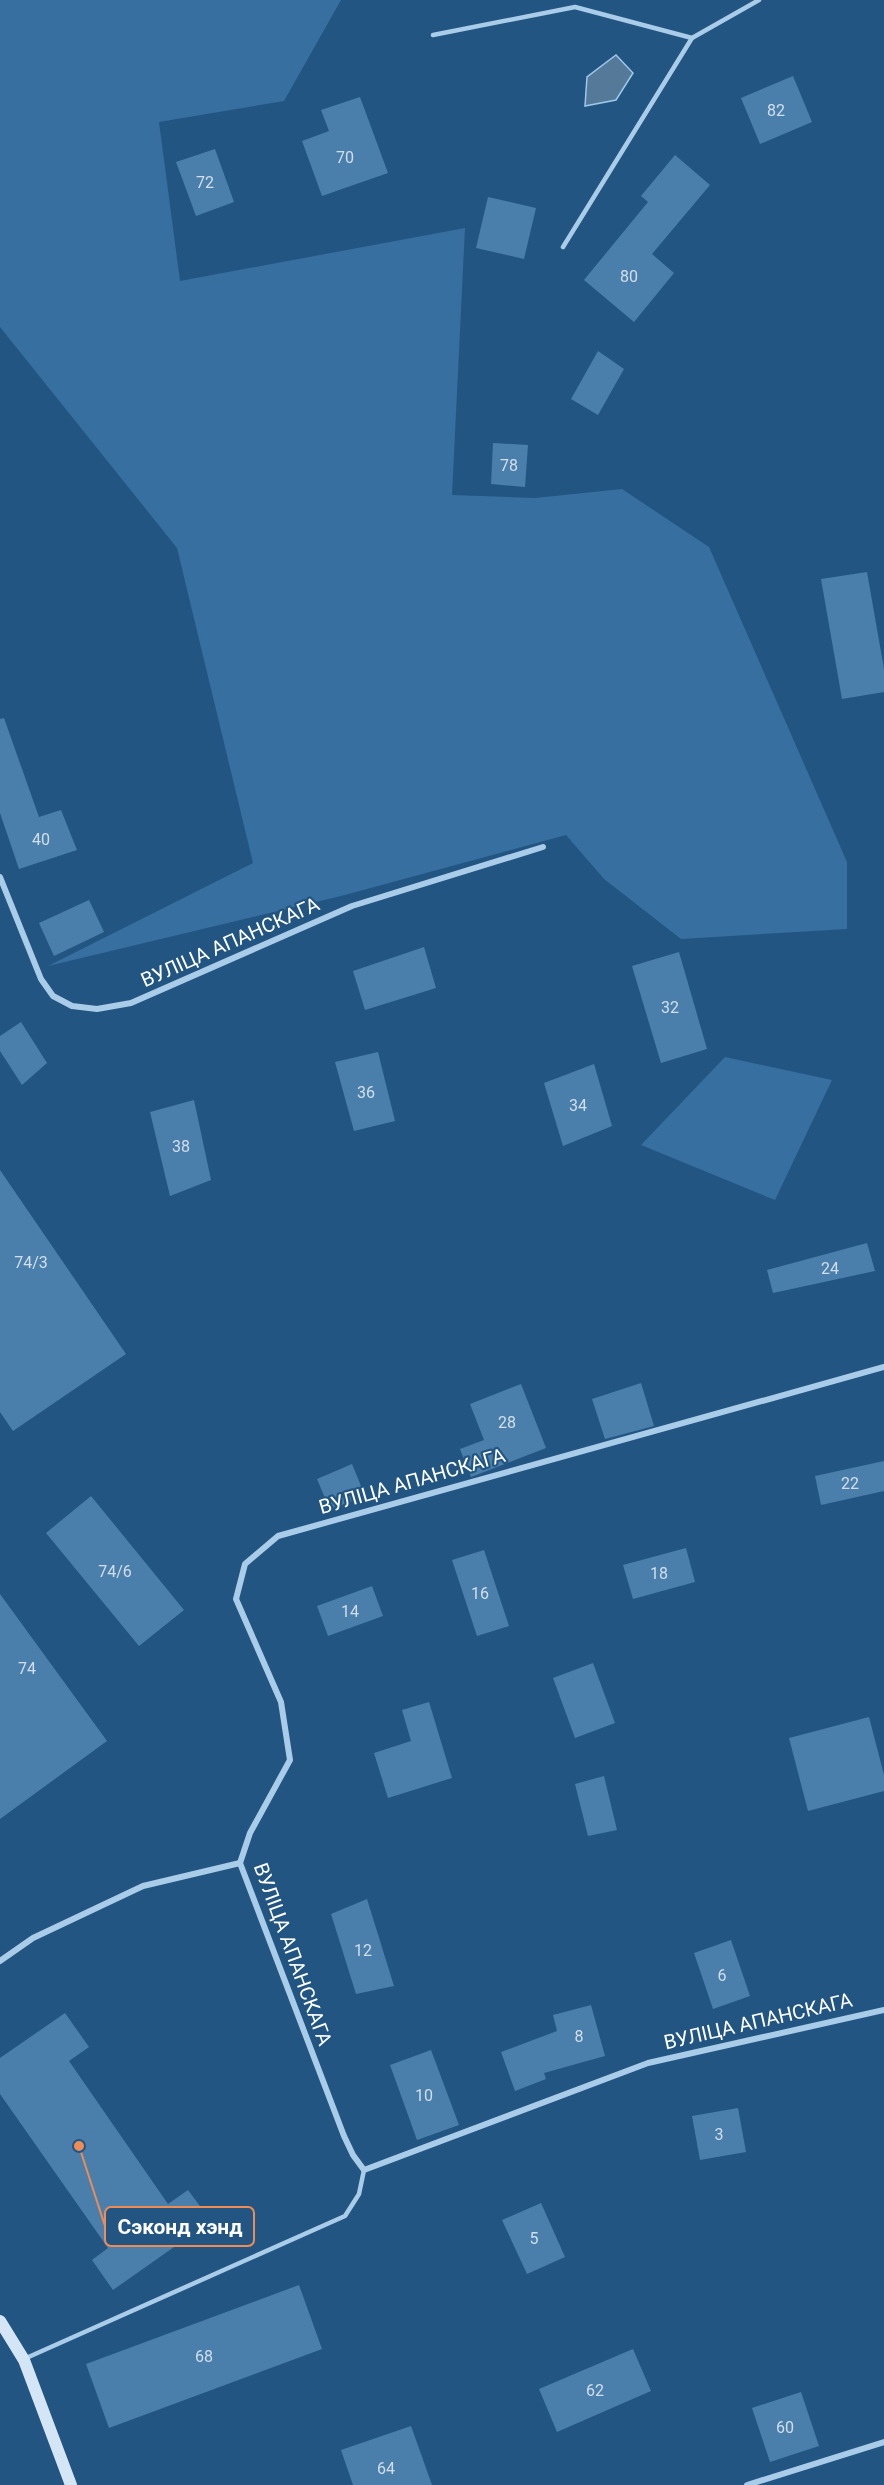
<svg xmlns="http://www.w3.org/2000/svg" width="884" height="2485" viewBox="0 0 884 2485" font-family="Roboto,sans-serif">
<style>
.green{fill:#366fa0}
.water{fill:#557999;stroke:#9dc8e9;stroke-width:1.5}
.building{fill:#4b7fab}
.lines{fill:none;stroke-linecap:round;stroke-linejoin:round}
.lane{stroke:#a9cce8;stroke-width:4.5}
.street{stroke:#a9cce8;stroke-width:6}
.secondary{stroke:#d4e6f6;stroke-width:12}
.labels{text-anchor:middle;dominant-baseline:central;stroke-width:4.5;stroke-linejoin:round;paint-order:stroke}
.number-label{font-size:16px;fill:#d2dfea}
.street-label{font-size:20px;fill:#fff;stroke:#225582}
.leader{fill:none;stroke:#ef8b55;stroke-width:2}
.callout-dot{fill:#ef8b55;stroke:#225582;stroke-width:2}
.callout{fill:#225582;stroke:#ef8b55;stroke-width:2}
.callout-label{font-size:21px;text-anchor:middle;font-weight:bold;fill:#fff}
</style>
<rect width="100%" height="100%" fill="#225582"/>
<!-- green -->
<g class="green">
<path d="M 0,0 L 341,0 L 284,101 L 159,122 L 180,281 L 465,228 L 452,495 L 535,498 L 622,489 L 709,547 L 847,862 L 847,929 L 681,939 L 604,879 L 566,835 L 341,896 L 48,966 L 253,863 L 177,548 L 0,327 Z"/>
<path d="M 725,1057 L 832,1080 L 775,1200 L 641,1145 Z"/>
</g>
<!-- water -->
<path class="water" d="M 616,55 L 633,73 L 616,100 L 585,106 L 587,77 Z"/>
<!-- building -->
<g class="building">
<path d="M 793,76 L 812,122 L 760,144 L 741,98 Z"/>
<path d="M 360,97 L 388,173 L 322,196 L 302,141 L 329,131 L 321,110 Z"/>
<path d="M 215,149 L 234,202 L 196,216 L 176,162 Z"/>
<path d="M 675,155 L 710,185 L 652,254 L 674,273 L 634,322 L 584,280 L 648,202 L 641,196 Z"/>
<path d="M 488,197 L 536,208 L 524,259 L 476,248 Z"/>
<path d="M 598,351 L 624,369 L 598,415 L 571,399 Z"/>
<path d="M 493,443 L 528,445 L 525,487 L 491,484 Z"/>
<path d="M 867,572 L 884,669 L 884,692 L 842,699 L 821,579 Z"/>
<path d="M 4,718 L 39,817 L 61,810 L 77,850 L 19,869 L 0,813 L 0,719 Z"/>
<path d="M 89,900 L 104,932 L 54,956 L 39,923 Z"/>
<path d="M 424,947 L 436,988 L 365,1010 L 353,971 Z"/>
<path d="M 679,952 L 707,1049 L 661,1063 L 632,966 Z"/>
<path d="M 21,1022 L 47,1063 L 22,1085 L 0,1051 L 0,1036 Z"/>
<path d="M 378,1052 L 395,1121 L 354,1131 L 335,1062 Z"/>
<path d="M 594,1064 L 612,1126 L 563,1146 L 544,1083 Z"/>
<path d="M 194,1100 L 211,1180 L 170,1196 L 150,1112 Z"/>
<path d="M 0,1170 L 126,1354 L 13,1431 L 0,1412 Z"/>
<path d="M 867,1243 L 875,1271 L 773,1293 L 767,1270 Z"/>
<path d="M 641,1383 L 654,1426 L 605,1439 L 592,1399 Z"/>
<path d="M 521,1384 L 546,1448 L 471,1477 L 460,1449 L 484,1440 L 470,1404 Z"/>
<path d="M 884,1461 L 884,1491 L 821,1505 L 815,1476 Z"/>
<path d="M 352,1464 L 365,1496 L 330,1510 L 317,1479 Z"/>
<path d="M 91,1496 L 184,1610 L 139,1646 L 46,1533 Z"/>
<path d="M 686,1548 L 695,1582 L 633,1599 L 623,1565 Z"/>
<path d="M 484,1550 L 509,1626 L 477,1636 L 452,1560 Z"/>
<path d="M 372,1586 L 383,1616 L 328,1636 L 317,1606 Z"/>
<path d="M 0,1594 L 107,1741 L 0,1819 Z"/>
<path d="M 593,1663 L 615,1723 L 575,1738 L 553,1678 Z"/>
<path d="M 429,1702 L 452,1778 L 388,1798 L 374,1753 L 411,1741 L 402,1710 Z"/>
<path d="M 869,1717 L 884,1775 L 884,1791 L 808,1811 L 789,1738 Z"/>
<path d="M 604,1776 L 617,1830 L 588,1836 L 575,1784 Z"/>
<path d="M 367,1899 L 394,1986 L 356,1994 L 331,1914 Z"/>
<path d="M 731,1940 L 750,1996 L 713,2009 L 694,1953 Z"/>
<path d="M 591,2005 L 605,2056 L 544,2073 L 546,2079 L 515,2091 L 501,2052 L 557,2031 L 553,2015 Z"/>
<path d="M 65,2013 L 89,2047 L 69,2061 L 168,2204 L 188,2190 L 211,2221 L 113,2290 L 92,2260 L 108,2248 L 0,2094 L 0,2058 Z"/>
<path d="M 431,2050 L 459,2125 L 417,2140 L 390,2065 Z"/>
<path d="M 738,2108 L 746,2152 L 700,2160 L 692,2116 Z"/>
<path d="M 541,2203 L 565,2257 L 527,2274 L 502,2220 Z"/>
<path d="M 299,2285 L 322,2349 L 109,2428 L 86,2364 Z"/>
<path d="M 633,2349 L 651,2391 L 557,2432 L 539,2389 Z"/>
<path d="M 801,2392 L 819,2446 L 770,2462 L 752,2408 Z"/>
<path d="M 411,2426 L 432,2485 L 353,2485 L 341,2450 Z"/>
</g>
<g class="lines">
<!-- lane -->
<g class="lane">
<path d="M 433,35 L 575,7 L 692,38"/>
<path d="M 563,247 L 692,38 L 759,0"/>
<path d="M 24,2359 L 345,2216 L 359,2194 L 364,2170"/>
</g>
<!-- street -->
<g class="street">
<path d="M 0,877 L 41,979 L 53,996 L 72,1006 L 97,1009 L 131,1003 L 352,906 L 543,847"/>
<path d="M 884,1367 L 278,1536 L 245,1564 L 236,1599 L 281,1702 L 290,1760 L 250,1833 L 240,1863 L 344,2136 L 353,2155 L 364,2170 L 648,2063 L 884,2010"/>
<path d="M 0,1961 L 33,1938 L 143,1886 L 240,1863"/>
<path d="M 747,2485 L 884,2442"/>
</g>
<!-- secondary -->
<path class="secondary" d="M 0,2321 L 24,2360 L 71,2485"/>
</g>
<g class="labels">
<!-- number labels -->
<g class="number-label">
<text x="776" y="110">82</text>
<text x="345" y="157">70</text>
<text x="205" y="182">72</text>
<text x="629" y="276">80</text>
<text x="509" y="465">78</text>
<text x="41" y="839">40</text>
<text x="670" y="1007">32</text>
<text x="366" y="1092">36</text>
<text x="578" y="1105">34</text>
<text x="181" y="1146">38</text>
<text x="31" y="1262">74/3</text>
<text x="830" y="1268">24</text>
<text x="507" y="1422">28</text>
<text x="850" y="1483">22</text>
<text x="115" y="1571">74/6</text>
<text x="659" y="1573">18</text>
<text x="480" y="1593">16</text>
<text x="350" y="1611">14</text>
<text x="27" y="1668">74</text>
<text x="363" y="1950">12</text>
<text x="722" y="1975">6</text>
<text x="579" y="2036">8</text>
<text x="424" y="2095">10</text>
<text x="719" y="2134">3</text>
<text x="534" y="2238">5</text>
<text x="204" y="2356">68</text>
<text x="595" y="2390">62</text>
<text x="785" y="2427">60</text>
<text x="386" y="2468">64</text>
</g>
<!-- street labels -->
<g class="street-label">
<text transform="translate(230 942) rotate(-24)">ВУЛІЦА АПАНСКАГА</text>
<text transform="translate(412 1481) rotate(-16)">ВУЛІЦА АПАНСКАГА</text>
<text transform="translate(293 1954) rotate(70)">ВУЛІЦА АПАНСКАГА</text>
<text transform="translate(758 2021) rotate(-13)">ВУЛІЦА АПАНСКАГА</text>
</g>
</g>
<!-- callouts -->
<path class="leader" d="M79 2146L105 2226"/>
<circle class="callout-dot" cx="79" cy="2146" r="6"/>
<rect class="callout" x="105" y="2207" width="149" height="39" rx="6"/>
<g class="callout-label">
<text x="180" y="2234">Сэконд хэнд</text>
</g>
</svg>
